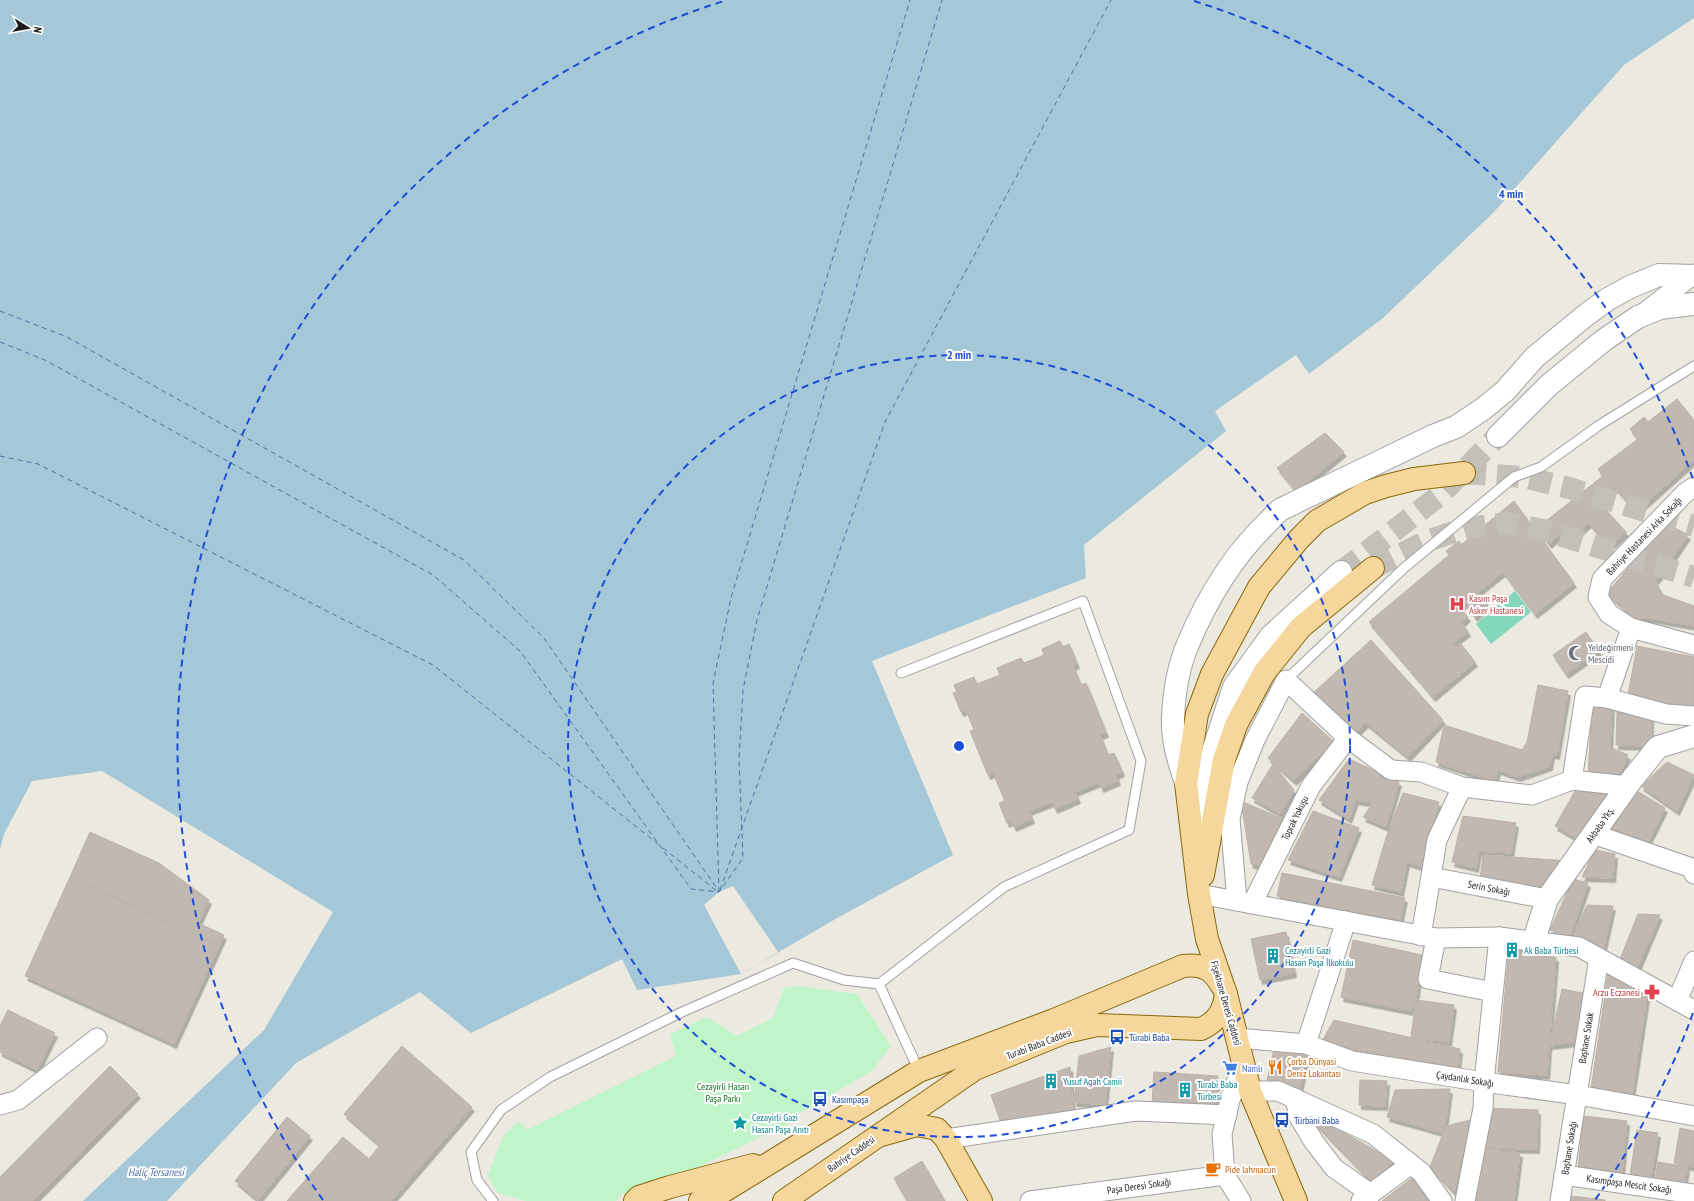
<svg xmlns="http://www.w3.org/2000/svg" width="1694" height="1201" viewBox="0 0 1694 1201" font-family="'PT Sans Narrow',sans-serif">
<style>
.park{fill:#bff5c8}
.pitch{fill:#83d7bd}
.water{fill:#a4c8d8}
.pier{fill:#ece9e1}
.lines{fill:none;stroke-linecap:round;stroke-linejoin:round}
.ferry{stroke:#4f72a4;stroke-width:1;stroke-dasharray:5 4;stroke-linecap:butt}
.building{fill:#c0b8b1;stroke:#bdb1a5;filter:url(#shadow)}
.tertiary-tunnel{stroke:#c2c0b9;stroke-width:22;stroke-dasharray:22 11;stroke-linecap:butt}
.primary-tunnel{stroke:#c2c0b9;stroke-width:22;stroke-dasharray:22 11;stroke-linecap:butt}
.service-casing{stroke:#a2a2a2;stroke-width:11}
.minor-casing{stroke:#a2a2a2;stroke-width:21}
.tertiary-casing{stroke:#a2a2a2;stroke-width:24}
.primary-casing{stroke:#896909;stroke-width:24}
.service{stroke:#fff;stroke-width:9}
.minor{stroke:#fff;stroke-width:19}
.tertiary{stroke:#fff;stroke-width:22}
.primary{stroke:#f5d69d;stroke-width:22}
.ring{fill:none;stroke:#1d4ed8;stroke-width:2;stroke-dasharray:7 5}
.labels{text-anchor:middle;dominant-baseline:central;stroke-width:4;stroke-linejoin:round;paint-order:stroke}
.street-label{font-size:10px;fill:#1b1b1b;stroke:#fff}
.health-label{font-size:10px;fill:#be3a42;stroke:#fff;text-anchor:start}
.worship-label{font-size:10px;fill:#5b616d;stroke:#fff;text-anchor:start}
.culture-label{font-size:10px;fill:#0d838f;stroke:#fff;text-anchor:start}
.transit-label{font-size:10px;fill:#164399;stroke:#fff;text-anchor:start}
.food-label{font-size:10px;fill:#c56008;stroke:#fff;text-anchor:start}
.shop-label{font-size:10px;fill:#366cbe;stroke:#fff;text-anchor:start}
.park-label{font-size:10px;fill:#127121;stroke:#fff}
.water-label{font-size:11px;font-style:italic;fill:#4f72a4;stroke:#fff}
.centre{fill:#1d4ed8;stroke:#fff;stroke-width:2}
.ring-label{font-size:12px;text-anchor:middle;font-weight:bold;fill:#1d4ed8;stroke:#fff;stroke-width:4;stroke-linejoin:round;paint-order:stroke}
</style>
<defs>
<filter id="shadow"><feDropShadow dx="2.5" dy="4.5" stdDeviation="0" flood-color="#0004"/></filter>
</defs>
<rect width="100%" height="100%" fill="#ece9e1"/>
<!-- park -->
<path class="park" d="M 798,986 L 857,994 L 891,1046 L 872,1071 L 800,1113 L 792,1122 L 697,1168 L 622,1194 L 616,1201 L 526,1201 L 496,1192 L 488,1175 L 503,1136 L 519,1121 L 527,1130 L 676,1056 L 670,1034 L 707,1017 L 737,1036 L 773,1018 L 784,988 Z"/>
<!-- pitch -->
<path class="pitch" d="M 1515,591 L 1531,612 L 1491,644 L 1476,624 Z"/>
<!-- water -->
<path class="water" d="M 0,0 L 1694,0 L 1694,18 L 1624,65 L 1493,213 L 1383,318 L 1309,374 L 1296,355 L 1215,411 L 1226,431 L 1084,545 L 1086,578 L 872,661 L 953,855 L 839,917 L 741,974 L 637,990 L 622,959 L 471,1033 L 420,992 L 296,1063 L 167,1201 L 83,1201 L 264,1030 L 333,912 L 102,771 L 32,781 L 4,834 L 0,849 Z"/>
<!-- pier -->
<path class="pier" d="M 733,886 L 778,952 L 741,974 L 704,905 L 719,892 Z"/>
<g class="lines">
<!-- ferry -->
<g class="ferry">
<path d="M 0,311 L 67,337 L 464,560 L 544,638 L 718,890"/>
<path d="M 0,342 L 45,360 L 433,575 L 520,651 L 691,889 L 719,892 L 743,858 L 739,759 L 743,690 L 757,620 L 942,0"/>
<path d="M 0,456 L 38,464 L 433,665 L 658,844"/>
<path d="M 663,848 L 718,892"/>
<path d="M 720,890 L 885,422 L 1111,0"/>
<path d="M 719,892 L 713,683 L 731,598 L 910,0"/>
</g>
</g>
<!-- building -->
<g class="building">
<path d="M 1677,399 L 1694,420 L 1694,460 L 1637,511 L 1615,488 L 1598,501 L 1626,532 L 1609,547 L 1589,523 L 1577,534 L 1570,526 L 1549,544 L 1537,528 L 1603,476 L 1598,469 L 1638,439 L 1630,429 L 1644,417 L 1648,422 Z"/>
<path d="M 1325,433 L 1344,452 L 1296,491 L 1277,468 Z"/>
<path d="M 1514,501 L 1574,583 L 1535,614 L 1503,572 L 1478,592 L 1488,605 L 1475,617 L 1465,603 L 1460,608 L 1468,617 L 1462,623 L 1468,632 L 1452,644 L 1456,647 L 1461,644 L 1475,662 L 1433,697 L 1369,622 L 1449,555 L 1453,560 L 1465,550 L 1461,545 Z"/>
<path d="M 1666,523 L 1688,535 L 1663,572 L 1655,581 L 1663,595 L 1694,606 L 1694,626 L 1649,618 L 1635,618 L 1607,593 Z"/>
<path d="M 1459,541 L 1465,550 L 1453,560 L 1446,551 Z"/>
<path d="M 1586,632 L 1599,651 L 1566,674 L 1553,655 Z"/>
<path d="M 1371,640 L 1443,720 L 1408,757 L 1366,723 L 1357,732 L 1312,694 Z"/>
<path d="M 1060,641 L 1063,647 L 1069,644 L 1077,664 L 1073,666 L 1081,685 L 1086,683 L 1106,733 L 1100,735 L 1108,755 L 1114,753 L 1122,772 L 1116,775 L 1118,781 L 1101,788 L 1099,782 L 1075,792 L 1078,799 L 1055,809 L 1052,802 L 1029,811 L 1032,819 L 1014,827 L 1011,821 L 1007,823 L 999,803 L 1005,801 L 993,773 L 988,775 L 970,731 L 974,730 L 966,710 L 961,712 L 953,693 L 957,692 L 954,685 L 974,677 L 977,684 L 1000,675 L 997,668 L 1021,658 L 1024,663 L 1044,655 L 1042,649 Z"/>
<path d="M 1637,646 L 1694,657 L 1694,708 L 1628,695 Z"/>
<path d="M 1538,685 L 1568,691 L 1557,755 L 1552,754 L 1550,766 L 1518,777 L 1498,770 L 1495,781 L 1436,762 L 1444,725 L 1522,750 L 1527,742 Z"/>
<path d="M 1592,704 L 1612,705 L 1610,747 L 1628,755 L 1617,779 L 1588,777 Z"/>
<path d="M 1617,712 L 1651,713 L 1651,746 L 1616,745 Z"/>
<path d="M 1302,713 L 1333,741 L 1294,781 L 1268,758 Z"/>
<path d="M 1349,759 L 1399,782 L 1386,827 L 1363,817 L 1373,803 L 1356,800 L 1349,819 L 1319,800 Z"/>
<path d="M 1667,762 L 1694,775 L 1677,811 L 1641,786 Z"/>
<path d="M 1273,764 L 1294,790 L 1280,814 L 1252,798 Z"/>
<path d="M 1578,786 L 1614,793 L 1585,843 L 1555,826 Z"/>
<path d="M 1637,791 L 1665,808 L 1645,848 L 1604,833 Z"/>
<path d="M 1403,793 L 1439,802 L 1423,867 L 1407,862 L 1401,892 L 1372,885 L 1386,838 Z"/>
<path d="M 1241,801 L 1285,820 L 1263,865 L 1251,864 Z"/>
<path d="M 1313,811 L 1359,828 L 1339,877 L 1288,860 Z"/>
<path d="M 1463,816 L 1516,823 L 1511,853 L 1479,851 L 1476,868 L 1452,862 Z"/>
<path d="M 90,832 L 159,863 L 209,900 L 198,923 L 224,935 L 219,946 L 70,877 Z"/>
<path d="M 1595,850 L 1615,854 L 1613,878 L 1582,877 Z"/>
<path d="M 1483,855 L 1569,861 L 1544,887 L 1480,880 Z"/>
<path d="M 1282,873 L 1405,898 L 1400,921 L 1277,896 Z"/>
<path d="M 70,877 L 219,946 L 174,1044 L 25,976 Z"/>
<path d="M 1573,879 L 1588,883 L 1570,936 L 1550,930 Z"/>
<path d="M 1587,905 L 1613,906 L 1603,951 L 1571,941 Z"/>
<path d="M 1638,914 L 1660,915 L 1637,969 L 1618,964 Z"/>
<path d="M 1286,932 L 1294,973 L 1260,980 L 1251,939 Z"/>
<path d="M 1353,940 L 1422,955 L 1416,1000 L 1411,1011 L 1341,997 Z"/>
<path d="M 1504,943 L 1521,944 L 1520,957 L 1503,956 Z"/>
<path d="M 1520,955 L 1556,957 L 1547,1075 L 1498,1072 L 1508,958 L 1520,959 Z"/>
<path d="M 1609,967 L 1647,996 L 1632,1095 L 1591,1089 Z"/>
<path d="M 1562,989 L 1587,994 L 1576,1042 L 1550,1045 Z"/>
<path d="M 1416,1000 L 1454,1005 L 1449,1042 L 1411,1037 Z"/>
<path d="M 8,1010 L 55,1033 L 37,1070 L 0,1052 L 0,1026 Z"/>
<path d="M 1334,1020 L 1460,1049 L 1458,1068 L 1321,1043 Z"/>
<path d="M 1275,1045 L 1308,1053 L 1299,1093 L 1266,1085 Z"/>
<path d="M 402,1046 L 472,1107 L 391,1201 L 287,1201 L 343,1137 L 369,1159 L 380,1145 L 344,1114 Z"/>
<path d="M 1111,1047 L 1105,1105 L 1074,1102 L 1079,1056 Z"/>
<path d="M 110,1066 L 138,1094 L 33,1201 L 0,1201 L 0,1177 Z"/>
<path d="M 1070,1067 L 1073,1113 L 1001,1123 L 991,1095 Z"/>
<path d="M 1154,1072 L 1218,1076 L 1216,1108 L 1152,1104 Z"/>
<path d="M 1360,1080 L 1387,1081 L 1385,1106 L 1359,1105 Z"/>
<path d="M 1450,1089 L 1444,1133 L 1387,1117 L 1395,1090 Z"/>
<path d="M 1483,1108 L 1538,1110 L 1537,1149 L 1482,1148 Z"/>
<path d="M 1584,1116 L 1627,1121 L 1622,1172 L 1578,1167 Z"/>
<path d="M 287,1117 L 310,1136 L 258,1200 L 235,1181 Z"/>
<path d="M 1470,1120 L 1454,1192 L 1430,1167 L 1446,1126 Z"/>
<path d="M 1313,1121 L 1324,1121 L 1394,1161 L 1372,1182 Z"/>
<path d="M 1680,1128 L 1694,1131 L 1694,1167 L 1674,1163 Z"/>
<path d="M 1637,1130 L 1658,1133 L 1651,1178 L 1630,1175 Z"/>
<path d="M 1482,1148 L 1520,1153 L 1514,1201 L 1475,1201 Z"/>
<path d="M 922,1161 L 945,1201 L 907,1201 L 894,1178 Z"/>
<path d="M 1658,1162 L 1687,1167 L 1683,1191 L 1654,1186 Z"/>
<path d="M 1412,1178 L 1429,1201 L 1382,1201 Z"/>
<path d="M 1571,1196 L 1605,1200 L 1605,1201 L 1570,1201 Z"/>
</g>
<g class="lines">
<!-- tertiary-tunnel -->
<path class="tertiary-tunnel" d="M 1341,572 L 1440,495 L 1498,436"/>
<!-- primary-tunnel -->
<g class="primary-tunnel">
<path d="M 1464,473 L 1523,477 L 1569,488 L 1694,526"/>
<path d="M 1373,568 L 1427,541 L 1466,528 L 1507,523 L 1543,530 L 1694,577"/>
</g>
<defs>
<g id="service">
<path d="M 1286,680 L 1404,568 L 1514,477 L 1541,467 L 1598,426 L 1694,366"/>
<path d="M 879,984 L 919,1071"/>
<path d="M 493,1201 L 477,1180 L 471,1152 L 501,1110 L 550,1077 L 680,1013 L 793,963 L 844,980 L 879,984 L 1004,887 L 1129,830 L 1141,761 L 1083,601 L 901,673"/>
</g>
<g id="minor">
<path d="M 1644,313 L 1694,274"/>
<path d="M 1694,487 L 1685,493 L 1602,579 L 1598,597 L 1609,614 L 1631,628 L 1694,645"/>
<path d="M 1607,698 L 1631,628"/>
<path d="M 1572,780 L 1628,786"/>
<path d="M 1593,834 L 1692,868 L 1694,874"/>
<path d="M 1431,877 L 1547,899"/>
<path d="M 1199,894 L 1436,938 L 1499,937 L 1579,947 L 1694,1010"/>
<path d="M 1237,901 L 1230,819 L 1238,782 L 1255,740 L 1286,680 L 1348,738 L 1391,770 L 1421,772 L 1462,787 L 1532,795 L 1572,780 L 1585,696 L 1607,698 L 1666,714 L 1694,716"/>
<path d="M 1252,904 L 1311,786 L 1348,738"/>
<path d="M 1421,936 L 1437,840 L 1462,787"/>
<path d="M 1436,938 L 1428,979 L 1493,992"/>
<path d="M 1677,1001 L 1694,961"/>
<path d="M 1237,1038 L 1306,1044 L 1352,1061 L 1484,1082 L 1578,1095 L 1694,1116"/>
<path d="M 1306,1044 L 1346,921"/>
<path d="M 1250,1091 L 1278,1091 L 1373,1134 L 1421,1172 L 1442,1201"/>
<path d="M 1295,1098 L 1299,1117 L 1314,1142 L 1334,1168 L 1371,1194"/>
<path d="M 0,1105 L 18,1100 L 97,1038"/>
<path d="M 946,1139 L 1136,1111 L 1227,1115"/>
<path d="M 1564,1175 L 1694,1194"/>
<path d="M 1030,1201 L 1225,1175"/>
<path d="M 1241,1201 L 1225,1175 L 1222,1134 L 1230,1100 L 1243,1063"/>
<path d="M 1361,1201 L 1411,1164"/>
<path d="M 1465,1201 L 1483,1108 L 1484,1082 L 1499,937"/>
<path d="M 1560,1201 L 1599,958"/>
</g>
<g id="tertiary">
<path d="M 1498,436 L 1549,385 L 1604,340 L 1638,317 L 1660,308 L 1694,304"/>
<path d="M 1186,783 C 1179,762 1172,741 1173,718 C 1174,694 1178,667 1188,644 C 1206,601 1233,556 1267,523 C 1271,519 1275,514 1280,510 C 1285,507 1291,505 1296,502 L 1433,436 L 1456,427 L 1483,409 L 1505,391 L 1535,357 L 1586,315 L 1608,299 L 1630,287 L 1659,275 L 1694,276"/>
<path d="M 1206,831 L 1205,786 L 1214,748 L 1234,687 L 1271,636 L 1341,572"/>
<path d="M 1534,940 L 1547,899 L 1633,778 L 1658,747 L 1694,736"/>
</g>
<g id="primary">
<path d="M 1203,875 L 1224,760 L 1236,725 L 1264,673 L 1301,627 L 1373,568"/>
<path d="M 878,1136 L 975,1069 L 1066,1032 L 1097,1025 L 1201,1029 C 1217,1022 1224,1011 1226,994"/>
<path d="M 635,1201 L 639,1197 L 670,1187 L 753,1165"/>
<path d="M 700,1201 L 724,1191 L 919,1071 L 1054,1020 L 1183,966 C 1202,964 1212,968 1222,986"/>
<path d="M 784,1201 L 878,1136 L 917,1125 L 937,1129 L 946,1139 L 981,1201"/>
<path d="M 1296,1201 L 1250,1091 L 1226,994 L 1207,939 L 1199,894 L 1186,783 L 1197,714 L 1212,674 L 1259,587 L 1299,539 L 1317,521 L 1365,493 L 1386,486 L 1414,479 L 1464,473"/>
</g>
</defs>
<!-- service casing -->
<use href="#service" class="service-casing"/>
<!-- minor casing -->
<use href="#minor" class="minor-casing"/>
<!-- tertiary casing -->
<use href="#tertiary" class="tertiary-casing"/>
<!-- primary casing -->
<use href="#primary" class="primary-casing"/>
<!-- service -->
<use href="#service" class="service"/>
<!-- minor -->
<use href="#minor" class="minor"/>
<!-- tertiary -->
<use href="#tertiary" class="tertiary"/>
<!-- primary -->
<use href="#primary" class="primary"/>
</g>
<!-- distance rings -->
<g class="ring">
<circle cx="959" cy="746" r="391"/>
<path d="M1693 1013A781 781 0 0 1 1595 1200M323 1200A781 781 0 0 1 724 1M1194 1A781 781 0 0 1 1693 479"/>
</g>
<!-- icons -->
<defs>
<symbol id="hospital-bare" viewBox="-9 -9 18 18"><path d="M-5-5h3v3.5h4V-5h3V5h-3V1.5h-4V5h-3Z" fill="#e0444e" stroke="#fff" stroke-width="2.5" paint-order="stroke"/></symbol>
<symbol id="mosque-bare" viewBox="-9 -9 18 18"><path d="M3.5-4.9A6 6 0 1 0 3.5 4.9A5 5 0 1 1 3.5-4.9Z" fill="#6b7280" stroke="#fff" stroke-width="2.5" paint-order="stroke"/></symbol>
<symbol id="building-bare" viewBox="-9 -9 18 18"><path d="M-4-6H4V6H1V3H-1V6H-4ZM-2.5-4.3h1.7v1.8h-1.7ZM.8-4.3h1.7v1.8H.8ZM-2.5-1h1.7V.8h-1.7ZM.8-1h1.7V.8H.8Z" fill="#0f9aa8" stroke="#fff" stroke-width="2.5" paint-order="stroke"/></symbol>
<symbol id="pharmacy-bare" viewBox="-9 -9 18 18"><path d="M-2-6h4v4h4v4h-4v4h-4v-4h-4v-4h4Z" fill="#e0444e" stroke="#fff" stroke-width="2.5" paint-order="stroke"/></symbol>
<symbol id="bus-bare" viewBox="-9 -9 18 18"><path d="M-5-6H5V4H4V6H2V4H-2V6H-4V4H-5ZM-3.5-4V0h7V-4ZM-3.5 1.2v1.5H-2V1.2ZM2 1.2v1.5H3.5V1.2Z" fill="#1a4fb4" stroke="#fff" stroke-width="2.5" paint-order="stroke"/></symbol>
<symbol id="restaurant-bare" viewBox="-9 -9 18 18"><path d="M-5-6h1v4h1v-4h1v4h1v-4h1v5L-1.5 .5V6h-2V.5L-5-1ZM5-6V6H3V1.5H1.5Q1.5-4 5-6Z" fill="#e8710a" stroke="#fff" stroke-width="2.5" paint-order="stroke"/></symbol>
<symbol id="supermarket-bare" viewBox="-9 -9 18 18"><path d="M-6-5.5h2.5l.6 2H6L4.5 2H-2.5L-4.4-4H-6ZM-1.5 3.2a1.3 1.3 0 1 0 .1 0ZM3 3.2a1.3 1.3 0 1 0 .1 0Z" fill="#3f7fe0" stroke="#fff" stroke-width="2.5" paint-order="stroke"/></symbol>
<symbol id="sight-bare" viewBox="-9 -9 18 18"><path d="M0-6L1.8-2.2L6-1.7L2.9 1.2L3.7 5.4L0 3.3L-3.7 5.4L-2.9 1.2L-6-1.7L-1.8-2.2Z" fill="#0f9aa8" stroke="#fff" stroke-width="2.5" paint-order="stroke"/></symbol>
<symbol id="cafe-bare" viewBox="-9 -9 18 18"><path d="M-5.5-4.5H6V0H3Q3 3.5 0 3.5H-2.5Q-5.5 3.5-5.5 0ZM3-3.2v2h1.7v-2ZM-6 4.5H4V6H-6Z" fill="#e8710a" stroke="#fff" stroke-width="2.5" paint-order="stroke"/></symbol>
</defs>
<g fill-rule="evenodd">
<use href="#hospital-bare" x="1446" y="593" width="22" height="22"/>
<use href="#mosque-bare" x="1565" y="642" width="22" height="22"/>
<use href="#building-bare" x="1501" y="939" width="22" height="22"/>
<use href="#building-bare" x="1262" y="945" width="22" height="22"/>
<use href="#pharmacy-bare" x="1641" y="981" width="22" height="22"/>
<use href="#bus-bare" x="1106" y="1026" width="22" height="22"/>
<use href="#restaurant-bare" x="1264" y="1056" width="22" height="22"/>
<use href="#supermarket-bare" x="1219" y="1057" width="22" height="22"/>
<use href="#building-bare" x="1040" y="1070" width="22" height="22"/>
<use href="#building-bare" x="1174" y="1079" width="22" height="22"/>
<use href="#bus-bare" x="809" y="1088" width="22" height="22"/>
<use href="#bus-bare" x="1271" y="1109" width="22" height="22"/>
<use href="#sight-bare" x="729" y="1112" width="22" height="22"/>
<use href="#cafe-bare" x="1202" y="1158" width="22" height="22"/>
</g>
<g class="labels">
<!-- street labels -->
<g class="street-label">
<text transform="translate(1644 536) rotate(-46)">Bahriye Hastanesi Arka Sokağı</text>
<text transform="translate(1295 818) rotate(-64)">Toprak Yokuşu</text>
<text transform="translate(1600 825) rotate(-55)">Akbaba Ykş.</text>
<text transform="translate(1489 888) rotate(11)">Serin Sokağı</text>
<text transform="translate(1226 1003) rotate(74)">Fişekhane Deresi Caddesi</text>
<text transform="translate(1586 1038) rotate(-81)">Başhane Sokak</text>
<text transform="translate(1039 1044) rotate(-21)">Turabi Baba Caddesi</text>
<text transform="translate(1465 1079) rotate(9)">Çaydanlık Sokağı</text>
<text transform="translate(1569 1148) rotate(-81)">Başhane Sokağı</text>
<text transform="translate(851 1154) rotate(-35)">Bahriye Caddesi</text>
<text transform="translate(1629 1184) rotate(8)">Kasımpaşa Mescit Sokağı</text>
<text transform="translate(1139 1186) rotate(-8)">Paşa Deresi Sokağı</text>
</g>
<!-- health labels -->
<g class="health-label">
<text x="1469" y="598">Kasım Paşa<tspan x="1469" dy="12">Asker Hastanesi</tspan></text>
<text x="1640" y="992" text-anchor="end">Arzu Eczanesi</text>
</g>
<!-- worship labels -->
<g class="worship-label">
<text x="1588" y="647">Yeldeğirmeni<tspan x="1588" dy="12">Mescidi</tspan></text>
</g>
<!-- culture labels -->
<g class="culture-label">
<text x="1285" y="950">Cezayirli Gazi<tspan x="1285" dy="12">Hasan Paşa İlkokulu</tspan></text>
<text x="1524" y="950">Ak Baba Türbesi</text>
<text x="1063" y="1081">Yusuf Agah Camii</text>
<text x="1197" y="1084">Turabi Baba<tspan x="1197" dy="12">Türbesi</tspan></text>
<text x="752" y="1117">Cezayirli Gazi<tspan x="752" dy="12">Hasan Paşa Anıtı</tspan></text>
</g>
<!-- transit labels -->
<g class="transit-label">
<text x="1129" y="1037">Türabi Baba</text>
<text x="832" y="1099">Kasımpaşa</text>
<text x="1294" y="1120">Türbani Baba</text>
</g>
<!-- food labels -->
<g class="food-label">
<text x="1287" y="1061">Çorba Dünyasi<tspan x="1287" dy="12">Deniz Lokantasi</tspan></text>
<text x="1225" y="1169">Pide lahmacun</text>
</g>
<!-- shop labels -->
<g class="shop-label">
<text x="1242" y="1068">Namlı</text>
</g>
<!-- park labels -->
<g class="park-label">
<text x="723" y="1086">Cezayirli Hasan<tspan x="723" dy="12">Paşa Parkı</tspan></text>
</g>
<!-- water labels -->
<g class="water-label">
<text x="156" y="1172">Haliç Tersanesi</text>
</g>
</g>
<circle cx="959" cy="746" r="6" class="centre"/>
<g class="ring-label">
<text x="1511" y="198">4 min</text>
<text x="959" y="359">2 min</text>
</g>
<!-- north arrow -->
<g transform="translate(28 28) rotate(101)" stroke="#ffffff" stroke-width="3" paint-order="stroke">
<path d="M0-3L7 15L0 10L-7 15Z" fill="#1b1b1b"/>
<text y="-6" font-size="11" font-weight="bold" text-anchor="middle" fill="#1b1b1b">N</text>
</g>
</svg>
